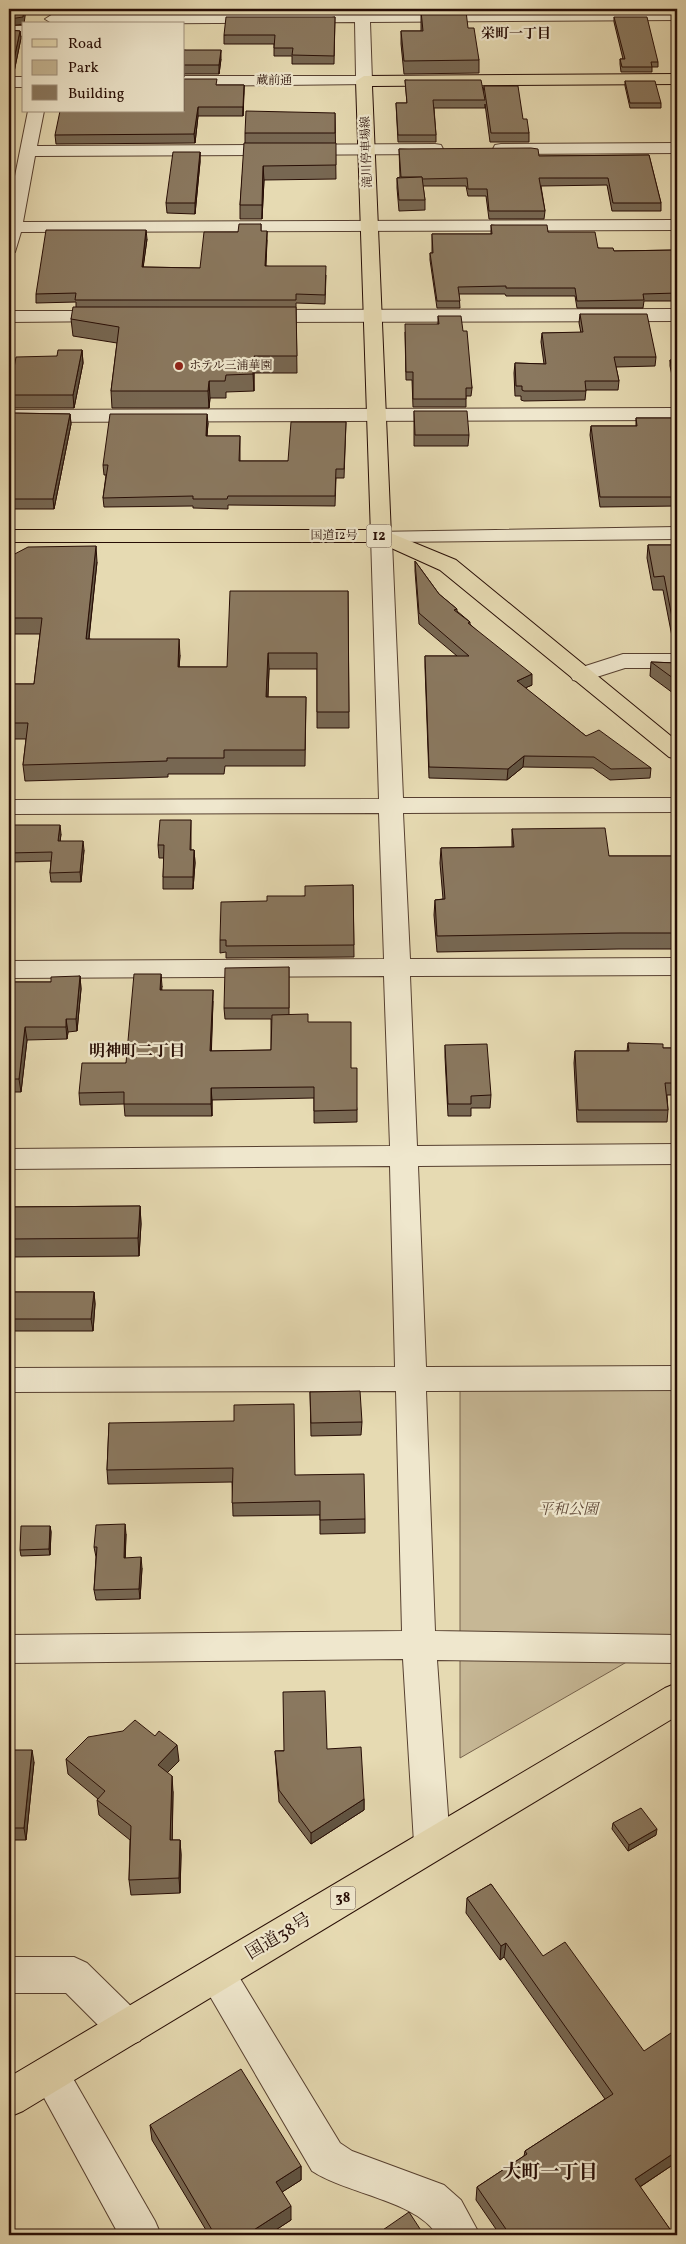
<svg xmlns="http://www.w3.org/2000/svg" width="686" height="2244" viewBox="0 0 686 2244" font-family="Vollkorn,'Noto Serif JP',serif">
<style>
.green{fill:#c6b795;stroke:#76624d}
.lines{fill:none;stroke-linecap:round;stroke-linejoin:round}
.minor-casing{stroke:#574030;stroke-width:2}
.major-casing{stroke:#270d05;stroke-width:2}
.highway-casing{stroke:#270d05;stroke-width:2}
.minor{fill:#efe7cd;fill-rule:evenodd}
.major{fill:#e6dab2;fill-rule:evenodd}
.highway{fill:#e6dab2;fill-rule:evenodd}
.wall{fill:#776752;stroke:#270d05}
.shaded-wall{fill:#615442;stroke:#270d05}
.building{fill:#8a785f;stroke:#270d05}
.poi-dot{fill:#8f2418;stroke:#efe7cd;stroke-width:2}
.labels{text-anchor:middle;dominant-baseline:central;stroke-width:4.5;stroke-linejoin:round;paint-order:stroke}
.far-street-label{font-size:12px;fill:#270d05;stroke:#efe7cd}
.far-poi-label{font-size:12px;fill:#270d05;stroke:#efe7cd;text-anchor:start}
.far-neighbourhood-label{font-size:14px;font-weight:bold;fill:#270d05;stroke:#efe7cd}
.shield{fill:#efe7cd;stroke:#634e41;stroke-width:1}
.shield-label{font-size:14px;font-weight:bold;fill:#270d05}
.park-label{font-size:15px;font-style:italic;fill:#5f4837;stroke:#efe7cd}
.neighbourhood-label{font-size:16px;font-weight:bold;fill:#270d05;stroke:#efe7cd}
.near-street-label{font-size:18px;fill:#270d05;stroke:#efe7cd}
.near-neighbourhood-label{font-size:19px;font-weight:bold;fill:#270d05;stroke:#efe7cd}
</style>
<rect width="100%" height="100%" fill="#e6dab2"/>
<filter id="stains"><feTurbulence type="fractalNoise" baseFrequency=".004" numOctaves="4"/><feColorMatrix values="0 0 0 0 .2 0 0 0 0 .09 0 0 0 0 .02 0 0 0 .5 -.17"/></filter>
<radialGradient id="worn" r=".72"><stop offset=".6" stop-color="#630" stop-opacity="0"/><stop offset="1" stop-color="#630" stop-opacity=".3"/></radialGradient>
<!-- green -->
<path class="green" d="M 460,1386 L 677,1386 L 677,1633 L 460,1758 Z"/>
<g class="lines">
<defs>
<g id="minor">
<path d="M 355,9 L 369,9 L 370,13 L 677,11 L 677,20 L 370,22 L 372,81 L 370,84 L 184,86 L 184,76 L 356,76 L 355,22 L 53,24 L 45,19 L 53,14 L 355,13 Z"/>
<rect x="9" y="26" width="15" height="10"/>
<rect x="9" y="77" width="15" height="10"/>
<path d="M 28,111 L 44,111 L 37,146 L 435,144 L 441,145 L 443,149 L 441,153 L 435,154 L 35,156 L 23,222 L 677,220 L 677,230 L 21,232 L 15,252 L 9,253 L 9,206 Z"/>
<path d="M 677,143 L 677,153 L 501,154 L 495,153 L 493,149 L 495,145 L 501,144 Z"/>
<path d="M 677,309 L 677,321 L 260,322 L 253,320 L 251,316 L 253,312 L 260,310 Z"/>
<path d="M 110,311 L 117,313 L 119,317 L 117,321 L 9,322 L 9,311 Z"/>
<path d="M 677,408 L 677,420 L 9,422 L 9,410 Z"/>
<path d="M 677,527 L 677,539 L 392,542 L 403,798 L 677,798 L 677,812 L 403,813 L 410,959 L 677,958 L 677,975 L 410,976 L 417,1146 L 677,1144 L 677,1164 L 418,1166 L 426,1367 L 677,1366 L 677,1390 L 426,1391 L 435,1631 L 677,1635 L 677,1663 L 437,1660 L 450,1843 L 445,1855 L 432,1859 L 419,1855 L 414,1843 L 403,1659 L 9,1663 L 9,1635 L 402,1631 L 396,1391 L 9,1392 L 9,1368 L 395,1367 L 390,1166 L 9,1169 L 9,1149 L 390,1146 L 384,976 L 9,978 L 9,961 L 384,959 L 379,813 L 9,814 L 9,800 L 379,799 L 371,536 L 374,532 Z"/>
<path d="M 623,654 L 677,654 L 677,668 L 625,668 L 581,682 L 573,680 L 570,675 L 573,670 Z"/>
<path d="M 217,1956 L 230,1962 L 340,2143 L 352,2151 L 444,2185 L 461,2200 L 480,2235 L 437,2235 C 417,2201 347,2194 312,2171 L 204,1986 L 198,1974 L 204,1962 Z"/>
<path d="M 9,1957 L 74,1957 L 87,1963 L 140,2015 L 146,2028 L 140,2041 L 127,2046 L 114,2041 L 66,1993 L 9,1993 Z"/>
<path d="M 50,2055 L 63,2061 L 155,2221 L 161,2235 L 119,2235 L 31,2074 L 37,2061 Z"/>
</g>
<path id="major" d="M 677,74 L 677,84 L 372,86 L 391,536 L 388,540 L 381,542 L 374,540 L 371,536 L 356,81 L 364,76 Z"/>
<g id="highway">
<path d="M 9,530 L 381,530 L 388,532 L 456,560 L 677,741 L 677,759 L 669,757 L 440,570 L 378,542 L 9,542 Z"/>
<path d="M 677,1683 L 677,1716 L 23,2111 L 9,2117 L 9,2077 L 665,1688 Z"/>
</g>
</defs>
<!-- minor casing -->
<use href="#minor" class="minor-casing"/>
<!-- major casing -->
<use href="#major" class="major-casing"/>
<!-- highway casing -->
<use href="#highway" class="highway-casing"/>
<!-- minor -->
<use href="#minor" class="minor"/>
<!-- major -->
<use href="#major" class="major"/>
<!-- highway -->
<use href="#highway" class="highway"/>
</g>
<!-- wall -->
<g class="wall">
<path d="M 228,9 L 331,9 L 331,11 L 228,12 Z"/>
<rect x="420" y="9" width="45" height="2"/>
<path d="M 610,9 L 644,9 L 610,10 Z"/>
<path d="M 421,11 L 468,28 L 479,60 L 479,73 L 404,74 L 401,44 L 401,31 L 421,31 Z"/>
<path d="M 335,17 L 334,64 L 292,64 L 292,56 L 274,56 L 274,44 L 224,44 L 224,35 Z"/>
<path d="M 614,17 L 658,62 L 658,67 L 652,67 L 652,72 L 621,72 L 620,64 L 620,59 L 623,59 L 614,22 Z"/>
<path d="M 9,30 L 20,31 L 21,38 L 14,72 L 9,72 Z"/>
<path d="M 184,50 L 221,59 L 219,74 L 184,74 L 184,77 Z"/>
<path d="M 405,80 L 483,92 L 484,86 L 523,119 L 529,133 L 529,142 L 490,142 L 485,104 L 485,108 L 434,108 L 436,135 L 436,142 L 398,142 L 396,103 L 407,103 Z"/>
<path d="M 625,81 L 661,103 L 661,108 L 630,108 L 625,86 Z"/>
<path d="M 217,85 L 244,85 L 243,116 L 198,116 L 195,143 L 56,144 L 55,135 Z"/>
<path d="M 335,113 L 336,179 L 264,180 L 262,219 L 240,219 L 240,205 L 245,143 L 245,133 Z"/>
<path d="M 399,149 L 539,156 L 649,155 L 661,203 L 661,211 L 612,211 L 607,185 L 541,186 L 545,211 L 544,219 L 489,219 L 486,196 L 468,196 L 466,186 L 423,186 L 425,200 L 425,210 L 399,211 L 397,188 L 397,178 L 400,177 Z"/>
<path d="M 200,152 L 200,162 L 195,214 L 167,213 L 166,203 Z"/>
<path d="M 261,224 L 261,231 L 267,240 L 266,266 L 326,275 L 325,304 L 296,303 L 297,373 L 254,373 L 254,391 L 226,392 L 226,398 L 210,398 L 209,408 L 112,408 L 111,391 L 117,343 L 73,336 L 71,319 L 76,307 L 76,302 L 36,303 L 36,294 L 147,239 L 143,267 L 200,268 L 238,232 Z"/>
<path d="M 491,225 L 548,232 L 598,248 L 614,251 L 677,250 L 677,301 L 644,301 L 643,308 L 577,308 L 575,296 L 506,296 L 505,294 L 459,294 L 460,308 L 437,308 L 430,260 L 430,253 L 432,253 L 432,234 L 491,234 Z"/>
<path d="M 580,314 L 656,357 L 655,366 L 616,367 L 619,381 L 618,390 L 586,390 L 585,400 L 524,401 L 521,400 L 521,396 L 515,396 L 514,373 L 515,363 L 544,364 L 541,342 L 542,333 L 581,333 L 579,323 Z"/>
<path d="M 438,316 L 463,331 L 472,388 L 471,396 L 466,396 L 466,407 L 413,407 L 412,380 L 406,380 L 405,332 L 438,324 Z"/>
<path d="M 82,350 L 83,363 L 74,408 L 10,408 L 9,394 L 57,356 Z"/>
<path d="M 670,360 L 677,360 L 677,399 L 670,366 Z"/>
<path d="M 414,411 L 469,435 L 468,446 L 414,446 Z"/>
<path d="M 9,413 L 70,414 L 71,424 L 54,509 L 9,509 L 9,487 L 12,469 L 9,469 Z"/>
<path d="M 636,418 L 677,418 L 677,506 L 600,507 L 590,435 L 591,426 L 636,426 Z"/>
<path d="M 346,422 L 344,478 L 336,478 L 335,506 L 228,505 L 228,509 L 193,508 L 193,506 L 104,507 L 103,498 L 106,475 L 104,475 L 103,465 L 208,423 L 207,436 L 240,436 L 240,461 L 288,461 Z"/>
<path d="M 648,545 L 677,545 L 677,652 L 675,652 L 663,590 L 653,590 L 647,558 Z"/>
<path d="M 9,557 L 97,562 L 89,639 L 180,655 L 179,667 L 227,667 L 348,591 L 349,728 L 317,728 L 317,669 L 269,669 L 268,697 L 306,697 L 305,766 L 225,766 L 224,774 L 168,774 L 168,777 L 25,781 L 23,765 L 26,739 L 9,739 L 9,684 L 34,684 L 40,634 L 9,634 Z"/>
<path d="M 415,561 L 439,594 L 457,609 L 457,611 L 470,622 L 470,624 L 532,685 L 525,688 L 586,736 L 651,768 L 650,778 L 610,780 L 593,768 L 523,767 L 507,780 L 429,778 L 425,667 L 425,656 L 457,656 L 419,624 L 415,571 Z"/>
<path d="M 651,662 L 677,663 L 677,696 L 650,676 Z"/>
<path d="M 191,820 L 191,850 L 194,850 L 195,863 L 193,889 L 163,889 L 163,877 L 164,858 L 159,858 L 158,845 Z"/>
<path d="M 9,825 L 61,834 L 60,841 L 84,850 L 81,882 L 51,882 L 50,873 L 51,861 L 9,862 Z"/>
<path d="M 512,829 L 609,856 L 677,856 L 677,949 L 619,949 L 437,952 L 434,915 L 435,900 L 443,899 L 440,863 L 441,848 L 512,847 Z"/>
<path d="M 353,885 L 354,957 L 226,958 L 226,952 L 220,953 L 220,940 L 267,901 L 305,896 Z"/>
<path d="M 289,967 L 289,1015 L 308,1022 L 351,1068 L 357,1110 L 357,1122 L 314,1123 L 314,1098 L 212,1100 L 212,1116 L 125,1116 L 124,1104 L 80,1105 L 79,1093 L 126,1063 L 162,986 L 161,990 L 213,1001 L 211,1051 L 271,1050 L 271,1019 L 225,1019 L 224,1008 Z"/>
<path d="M 80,976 L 81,989 L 77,1031 L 68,1032 L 67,1039 L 27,1040 L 21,1092 L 9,1092 L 9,982 L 51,982 Z"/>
<path d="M 628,1043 L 663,1048 L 677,1048 L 677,1095 L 667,1095 L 668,1110 L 667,1122 L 577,1122 L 574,1063 L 575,1051 L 627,1051 Z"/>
<path d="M 445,1045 L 491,1095 L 490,1108 L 471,1108 L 471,1116 L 448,1116 L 445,1057 Z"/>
<path d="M 140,1206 L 141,1224 L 139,1256 L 9,1257 L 9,1207 Z"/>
<path d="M 9,1292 L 94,1292 L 95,1304 L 93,1331 L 9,1331 Z"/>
<path d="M 310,1392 L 362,1422 L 361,1435 L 311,1436 Z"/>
<path d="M 109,1423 L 295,1475 L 365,1519 L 365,1533 L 320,1534 L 320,1515 L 233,1516 L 232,1482 L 108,1484 L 107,1470 Z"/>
<path d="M 50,1526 L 51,1532 L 50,1555 L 21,1556 L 20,1550 Z"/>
<path d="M 126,1534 L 125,1558 L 142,1568 L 140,1599 L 96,1600 L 94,1590 L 96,1557 L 94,1547 Z"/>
<path d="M 327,1749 L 364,1799 L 364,1810 L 311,1844 L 279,1802 L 275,1751 Z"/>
<path d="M 9,1750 L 34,1762 L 26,1840 L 9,1840 Z"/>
<path d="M 66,1759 L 179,1761 L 167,1773 L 173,1792 L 172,1840 L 180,1840 L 181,1855 L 180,1893 L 131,1895 L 129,1880 L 130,1840 L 99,1815 L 97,1800 L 98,1799 L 68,1774 Z"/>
<path d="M 613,1823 L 656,1835 L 628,1851 L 612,1829 Z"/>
<path d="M 491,1884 L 677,2162 L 640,2187 L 674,2235 L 500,2235 L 476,2200 L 477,2187 L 524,2156 L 525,2151 L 605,2099 L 504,1957 L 500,1960 L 466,1913 L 467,1898 Z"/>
<path d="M 150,2125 L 301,2166 L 301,2180 L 282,2192 L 291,2220 L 268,2235 L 209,2235 L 152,2140 Z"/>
</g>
<!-- shaded-wall -->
<g class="shaded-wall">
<path d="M 24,9 L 26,9 L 24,24 L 9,26 L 9,19 Z"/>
<path d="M 20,31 L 21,38 L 14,72 L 13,64 Z"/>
<path d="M 221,50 L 221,59 L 219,74 L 219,65 Z"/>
<path d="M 244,85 L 244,94 L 243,116 L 243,107 Z"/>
<path d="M 198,107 L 198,116 L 195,143 L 194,134 Z"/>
<path d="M 200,152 L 200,162 L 195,214 L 195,203 Z"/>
<path d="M 263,166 L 264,180 L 262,219 L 262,205 Z"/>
<path d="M 146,230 L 147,239 L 142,276 L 142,267 Z"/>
<path d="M 267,231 L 267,240 L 265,275 L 265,266 Z"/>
<path d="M 82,350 L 83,363 L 74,408 L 73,395 Z"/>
<path d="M 254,356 L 254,391 L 253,374 Z"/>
<path d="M 209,381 L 210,398 L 209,408 L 208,391 Z"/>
<path d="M 70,414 L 71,424 L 54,509 L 53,499 Z"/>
<path d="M 207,414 L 208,423 L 206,445 L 206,436 Z"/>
<path d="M 96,546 L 97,562 L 87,655 L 86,639 Z"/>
<path d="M 179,639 L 180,655 L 178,683 L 178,667 Z"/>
<path d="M 268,653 L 269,669 L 267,713 L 266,697 Z"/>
<path d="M 532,674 L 532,685 L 516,692 L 517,681 Z"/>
<path d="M 524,756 L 523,767 L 507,780 L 508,769 Z"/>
<path d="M 60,825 L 61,834 L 59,850 L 58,841 Z"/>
<path d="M 83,841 L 84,850 L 81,882 L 80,872 Z"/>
<path d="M 194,850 L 195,863 L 193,889 L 193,877 Z"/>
<path d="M 161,974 L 162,986 L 161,1002 L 160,990 Z"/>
<path d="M 80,976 L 81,989 L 77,1031 L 76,1019 Z"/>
<path d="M 213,990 L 213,1001 L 211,1063 L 210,1051 Z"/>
<path d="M 66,1019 L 68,1032 L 67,1039 L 66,1027 Z"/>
<path d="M 25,1027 L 27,1040 L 21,1092 L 19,1079 Z"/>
<path d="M 211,1088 L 212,1100 L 212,1116 L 211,1104 Z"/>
<path d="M 140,1206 L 141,1224 L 139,1256 L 138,1238 Z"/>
<path d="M 94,1292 L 95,1304 L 93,1331 L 91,1319 Z"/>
<path d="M 125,1524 L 126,1534 L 125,1568 L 124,1558 Z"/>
<path d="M 50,1526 L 51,1532 L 50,1555 L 49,1549 Z"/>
<path d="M 141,1557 L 142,1568 L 140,1599 L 139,1589 Z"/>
<path d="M 177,1745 L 179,1761 L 159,1781 L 158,1765 Z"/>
<path d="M 32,1750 L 34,1762 L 26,1840 L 24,1828 Z"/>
<path d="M 172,1776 L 173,1792 L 172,1855 L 170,1840 Z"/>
<path d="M 364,1799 L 364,1810 L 311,1844 L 311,1833 Z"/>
<path d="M 657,1829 L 656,1835 L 628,1851 L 629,1845 Z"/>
<path d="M 180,1840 L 181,1855 L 180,1893 L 179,1878 Z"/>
<path d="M 506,1943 L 504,1957 L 500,1960 L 501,1946 Z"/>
<path d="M 677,2151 L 677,2162 L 632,2192 L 635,2179 Z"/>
<path d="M 301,2166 L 301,2180 L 276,2196 L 276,2182 Z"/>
<path d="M 291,2206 L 291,2220 L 268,2235 L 246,2235 Z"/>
</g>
<!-- building -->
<g class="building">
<path d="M 9,9 L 24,9 L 23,17 L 9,19 Z"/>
<path d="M 421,11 L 466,11 L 468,28 L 474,28 L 479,60 L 404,61 L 401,31 L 423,31 Z"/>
<path d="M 226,17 L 335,17 L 334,56 L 292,55 L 293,48 L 274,48 L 275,35 L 224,35 Z"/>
<path d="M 614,17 L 647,17 L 658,62 L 651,62 L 652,67 L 622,67 L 620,59 L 625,59 Z"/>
<path d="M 9,30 L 20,31 L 13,64 L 9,64 Z"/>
<path d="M 184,50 L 221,50 L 219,65 L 184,65 Z"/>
<path d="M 184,79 L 217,79 L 216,85 L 244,85 L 243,107 L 198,107 L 194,134 L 55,135 L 60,111 L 184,111 Z"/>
<path d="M 405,80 L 481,80 L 485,100 L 433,100 L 436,135 L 398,135 L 396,103 L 407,103 Z"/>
<path d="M 625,81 L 655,81 L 661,103 L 630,103 Z"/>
<path d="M 484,86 L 518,86 L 523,119 L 527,119 L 529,133 L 491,133 Z"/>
<path d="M 246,111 L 335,113 L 335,133 L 245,133 Z"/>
<path d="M 244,143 L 336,143 L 336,165 L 263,166 L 262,205 L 240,205 Z"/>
<path d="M 531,148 L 538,149 L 539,156 L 649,155 L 661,203 L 613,203 L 608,178 L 539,178 L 545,211 L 489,211 L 487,189 L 468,189 L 467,178 L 422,179 L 422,177 L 401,177 L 399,149 Z"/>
<path d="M 173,152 L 200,152 L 195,203 L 166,203 Z"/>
<path d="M 422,177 L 425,200 L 399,200 L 397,178 Z"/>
<path d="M 239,224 L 261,224 L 261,231 L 267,231 L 265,266 L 326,266 L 325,295 L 296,294 L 296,300 L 75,300 L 76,293 L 36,294 L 46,230 L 146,230 L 142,267 L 200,268 L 204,232 L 238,232 Z"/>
<path d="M 491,225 L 547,225 L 548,232 L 595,232 L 598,248 L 613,248 L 614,251 L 677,250 L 677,293 L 643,294 L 644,300 L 577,301 L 575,288 L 506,288 L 506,286 L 458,287 L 460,301 L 437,301 L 430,253 L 433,253 L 432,234 L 492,234 Z"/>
<path d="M 73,307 L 296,307 L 297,356 L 254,356 L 253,374 L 226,375 L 225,381 L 209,381 L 208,391 L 111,391 L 119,327 L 71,319 Z"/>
<path d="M 580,314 L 647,314 L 656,357 L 614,357 L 619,381 L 585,381 L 586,391 L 524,391 L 522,390 L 522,386 L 516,386 L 515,363 L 546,364 L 542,333 L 583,332 Z"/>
<path d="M 438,316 L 461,316 L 463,331 L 467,331 L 472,388 L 466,388 L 466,399 L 413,399 L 413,372 L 406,372 L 405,324 L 439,324 Z"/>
<path d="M 58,350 L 82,350 L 73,395 L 9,395 L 16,357 L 57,356 Z"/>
<path d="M 670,360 L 677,360 L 677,391 Z"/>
<path d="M 414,411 L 467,411 L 469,435 L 415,435 Z"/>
<path d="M 9,413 L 70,414 L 53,499 L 9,499 L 9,487 L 14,459 L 9,459 Z"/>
<path d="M 110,414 L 207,414 L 206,436 L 240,436 L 239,461 L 288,461 L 291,422 L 346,422 L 344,469 L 336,469 L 335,496 L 228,496 L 227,499 L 193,499 L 193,496 L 103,498 L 108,465 L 103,465 Z"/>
<path d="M 636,418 L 677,418 L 677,497 L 600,497 L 591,426 L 637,426 Z"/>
<path d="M 648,545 L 677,545 L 677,638 L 676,638 L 664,576 L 654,577 Z"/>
<path d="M 96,546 L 86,639 L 179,639 L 178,667 L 227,667 L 230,591 L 348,591 L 349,712 L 317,712 L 317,653 L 268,653 L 266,697 L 306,697 L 305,750 L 224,750 L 224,758 L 167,758 L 167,761 L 23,765 L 28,723 L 9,723 L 9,684 L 34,684 L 42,618 L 9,618 L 9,557 L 28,547 Z"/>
<path d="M 415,561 L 439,594 L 457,609 L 454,610 L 470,622 L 468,623 L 532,674 L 517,681 L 586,736 L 599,730 L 651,768 L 611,769 L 594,757 L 524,756 L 508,769 L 429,767 L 425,656 L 469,656 L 419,613 Z"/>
<path d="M 651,662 L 677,663 L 677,681 Z"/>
<path d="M 160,820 L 191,820 L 190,850 L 194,850 L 193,877 L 163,877 L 164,845 L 158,845 Z"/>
<path d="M 9,825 L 60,825 L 58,841 L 83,841 L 80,872 L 50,873 L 52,852 L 9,853 Z"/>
<path d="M 605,828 L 609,856 L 677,856 L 677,933 L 620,933 L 437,936 L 435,900 L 445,899 L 441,848 L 514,847 L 512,829 Z"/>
<path d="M 353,885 L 354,945 L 226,946 L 226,940 L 220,940 L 221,902 L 267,901 L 267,896 L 305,896 L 305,886 Z"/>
<path d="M 289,967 L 289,1008 L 224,1008 L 225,968 Z"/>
<path d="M 134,974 L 161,974 L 160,990 L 213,990 L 210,1051 L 271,1050 L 272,1015 L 308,1014 L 308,1022 L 351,1022 L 351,1068 L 357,1068 L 357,1110 L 314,1111 L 314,1087 L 211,1088 L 211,1104 L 124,1104 L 124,1092 L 79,1093 L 82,1063 L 126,1063 Z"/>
<path d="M 80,976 L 76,1019 L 66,1019 L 66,1027 L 25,1027 L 19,1079 L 9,1079 L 9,982 L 51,982 L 51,977 Z"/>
<path d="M 628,1043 L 663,1044 L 663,1048 L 677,1048 L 677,1083 L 665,1083 L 668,1110 L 578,1110 L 575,1051 L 629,1051 Z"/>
<path d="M 487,1044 L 491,1095 L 471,1096 L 471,1104 L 448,1104 L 445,1045 Z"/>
<path d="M 140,1206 L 138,1238 L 9,1239 L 9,1207 Z"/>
<path d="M 9,1292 L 94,1292 L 91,1319 L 9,1319 Z"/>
<path d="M 360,1391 L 362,1422 L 311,1423 L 310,1392 Z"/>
<path d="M 294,1404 L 295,1475 L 364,1474 L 365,1519 L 320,1520 L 320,1501 L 232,1503 L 233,1468 L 107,1470 L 109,1423 L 234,1421 L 234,1405 Z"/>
<path d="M 125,1524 L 124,1558 L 141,1557 L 139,1589 L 94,1590 L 97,1547 L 94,1547 L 96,1525 Z"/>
<path d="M 21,1526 L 50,1526 L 49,1549 L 20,1550 Z"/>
<path d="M 325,1691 L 327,1749 L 361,1747 L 364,1799 L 311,1833 L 279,1790 L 275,1751 L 284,1751 L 283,1692 Z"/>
<path d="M 135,1720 L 155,1736 L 159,1731 L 177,1745 L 158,1765 L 172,1776 L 170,1840 L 180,1840 L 179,1878 L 129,1880 L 131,1826 L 97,1800 L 105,1791 L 66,1759 L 88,1737 L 123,1731 Z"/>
<path d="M 9,1750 L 32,1750 L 24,1828 L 9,1828 Z"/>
<path d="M 641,1808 L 657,1829 L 629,1845 L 613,1823 Z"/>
<path d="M 491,1884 L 543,1956 L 565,1942 L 644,2051 L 677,2029 L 677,2151 L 635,2179 L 674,2235 L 510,2235 L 477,2187 L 527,2154 L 525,2151 L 613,2094 L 506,1943 L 501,1946 L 467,1898 Z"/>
<path d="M 241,2069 L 301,2166 L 276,2182 L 291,2206 L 246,2235 L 215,2235 L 150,2125 Z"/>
<path d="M 409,2212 L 424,2235 L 378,2235 L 377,2234 Z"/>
</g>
<!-- markers -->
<circle class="poi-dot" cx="179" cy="366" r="5"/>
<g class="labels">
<!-- far-street labels -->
<g class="far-street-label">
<text x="274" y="81">蔵前通</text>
<text transform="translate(367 152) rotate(-92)">滝川停車場線</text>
<text x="334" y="536">国道12号</text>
</g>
<!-- far-poi labels -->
<g class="far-poi-label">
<text x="189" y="366">ホテル三浦華園</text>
</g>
<!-- far-neighbourhood labels -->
<g class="far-neighbourhood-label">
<text x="516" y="34">栄町一丁目</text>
</g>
<!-- shield labels -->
<g class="shield">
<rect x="366.5" y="524.5" width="25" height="23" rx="4"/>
<rect x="330.5" y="1886.5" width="25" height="23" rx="4"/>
</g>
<g class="shield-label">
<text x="379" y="536">12</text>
<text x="343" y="1898">38</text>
</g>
<!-- park labels -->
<g class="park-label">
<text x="568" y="1510">平和公園</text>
</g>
<!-- neighbourhood labels -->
<g class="neighbourhood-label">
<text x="137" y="1052">明神町二丁目</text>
</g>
<!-- near-street labels -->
<g class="near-street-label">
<text transform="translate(279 1937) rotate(-31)">国道38号</text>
</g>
<!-- near-neighbourhood labels -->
<g class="near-neighbourhood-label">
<text x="550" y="2173">大町一丁目</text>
</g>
</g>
<!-- margin -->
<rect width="686" height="2244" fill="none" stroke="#e6dab2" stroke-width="30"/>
<rect x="10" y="10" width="666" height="2224" fill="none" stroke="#270d05" stroke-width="2.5"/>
<rect x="15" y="15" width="656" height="2214" fill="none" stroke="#270d05"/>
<!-- legend -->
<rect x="22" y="22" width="162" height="90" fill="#efe7cd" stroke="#9f907d"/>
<rect x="32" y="39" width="25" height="8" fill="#e6dab2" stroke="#9f907d"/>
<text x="68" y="48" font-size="15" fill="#270d05">Road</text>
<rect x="32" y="60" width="25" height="15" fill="#c6b795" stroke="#9f907d"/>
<text x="68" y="72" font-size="15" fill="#270d05">Park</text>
<rect x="32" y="85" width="25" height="15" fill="#8a785f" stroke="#9f907d"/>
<text x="68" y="98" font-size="15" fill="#270d05">Building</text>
<rect width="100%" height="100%" filter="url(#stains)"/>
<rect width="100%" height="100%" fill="url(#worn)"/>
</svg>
